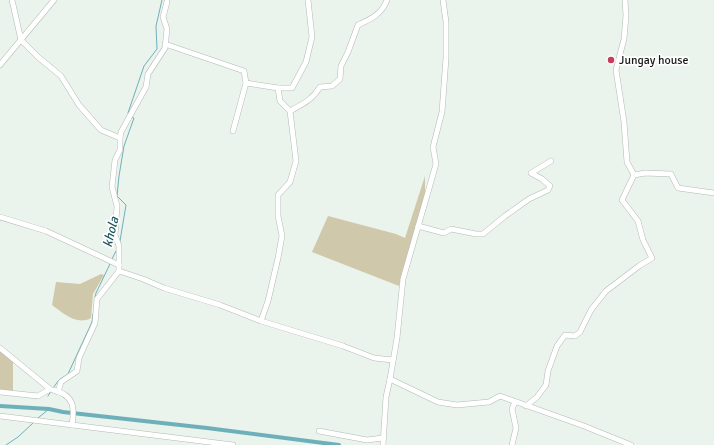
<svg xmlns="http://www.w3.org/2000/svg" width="714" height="445" viewBox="0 0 714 445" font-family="Signika,sans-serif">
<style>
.green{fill:#d0c8aa}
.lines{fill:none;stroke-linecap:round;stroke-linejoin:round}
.stream{stroke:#6eb0ba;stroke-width:1}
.canal{stroke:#6eb0ba;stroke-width:4}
.minor-casing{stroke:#b3bab4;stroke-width:6}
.minor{stroke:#fff;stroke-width:5}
.poi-dot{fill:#ca3a5d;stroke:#fff;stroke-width:1.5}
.labels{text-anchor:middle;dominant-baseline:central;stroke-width:3.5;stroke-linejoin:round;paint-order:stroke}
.poi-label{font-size:12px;fill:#191b19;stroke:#fff;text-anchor:start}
.water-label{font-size:13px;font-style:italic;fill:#205860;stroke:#fff}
</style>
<rect width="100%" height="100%" fill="#ebf3ed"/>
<!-- green -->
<g class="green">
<path d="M 425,176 L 425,197 L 399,286 L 312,252 L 328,216 L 396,234 L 405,238 Z"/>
<path d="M 101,274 L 104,275 L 93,294 L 91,318 C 77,326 63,313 52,305 L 56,282 L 80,284 Z"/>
<path d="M 0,350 L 13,360 L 13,392 L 0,389 Z"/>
</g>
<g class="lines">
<!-- stream -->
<g class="stream">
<path d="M 128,113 L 144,66 L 157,49 L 156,26 L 162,0"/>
<path d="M 120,241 L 126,205 L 117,196 L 119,176 L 124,146 L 134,118 L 131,117"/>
<path d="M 112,259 L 116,251"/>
<path d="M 95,297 L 96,293 L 110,264"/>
<path d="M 53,388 L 59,380 L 68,374 L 92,322 L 93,314"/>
<path d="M 48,396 L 51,391"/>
<path d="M 38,418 L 49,409"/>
<path d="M 6,445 L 18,437 L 33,423"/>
</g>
<!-- canal -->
<path class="canal" d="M 0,406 L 49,409 L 63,412 L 207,428 L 339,445"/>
<defs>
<g id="minor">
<path d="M 12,0 L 21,40 L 38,57 L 61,76 L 79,105 L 101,130 L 120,138 L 120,150 L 115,160 L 112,187 L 117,206 L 115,235 L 119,246 L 119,271 L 143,279 L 164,288 L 220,305 L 261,321 L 343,346 L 374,358 L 393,360"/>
<path d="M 165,44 L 244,71 L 246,83 L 278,88 L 280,101 L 290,111"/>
<path d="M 0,65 L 54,0"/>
<path d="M 278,88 L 292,88 L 306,62 L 312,37 L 308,0"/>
<path d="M 233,131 L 246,83"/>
<path d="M 120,138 L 121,132 L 146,87 L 148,74 L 165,48 L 167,29 L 163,17 L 167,2"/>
<path d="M 634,175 L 645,173 L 671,174 L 678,188 L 714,193"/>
<path d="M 0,217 L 46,231 L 119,265"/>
<path d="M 418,226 L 444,233 L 451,229 L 476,234 L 483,234 L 505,216 L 529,199 L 548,190 L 550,186 L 542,179 L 531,173 L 551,161"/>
<path d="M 261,321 L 268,301 L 278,258 L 282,236 L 278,216 L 278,195 L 290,182 L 296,161 L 290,111 C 303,104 312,100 320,87 L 332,86 L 340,79 L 341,66 L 348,52 L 358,25 C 371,19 382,14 387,0"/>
<path d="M 0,348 L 50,389 L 38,396 L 0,392"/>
<path d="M 390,379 L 438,402 L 457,405 L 489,402 L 500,396 L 584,426 L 631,445"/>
<path d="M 53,390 C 74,395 75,407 72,425"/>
<path d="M 58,392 L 61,382 L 77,371 L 79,358 L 95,323 L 97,299 L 119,271"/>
<path d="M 526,406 L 537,397 L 546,385 L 548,371 L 557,346 L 565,335 L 575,336 L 580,332 L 591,310 L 606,291 L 639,266 L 652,258 L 643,240 L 638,221 L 622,200 L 634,175 L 627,162 L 624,122 L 616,70 L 624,39 L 626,15 L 625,0"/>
<path d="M 0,416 L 233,445"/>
<path d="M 319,431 L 367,440 L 383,438"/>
<path d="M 383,445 L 386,397 L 390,379 L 397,338 L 403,279 L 436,164 L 433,147 L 442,112 L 446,58 L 446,22 L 443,0"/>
<path d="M 512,445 L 516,428 L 512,409 L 515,402"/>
</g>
</defs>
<!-- minor casing -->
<use href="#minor" class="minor-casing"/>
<!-- minor -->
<use href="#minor" class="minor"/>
</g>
<!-- markers -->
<circle class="poi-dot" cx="611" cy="60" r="4"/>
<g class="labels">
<!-- poi labels -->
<g class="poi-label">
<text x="619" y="60">Jungay house</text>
</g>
<!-- water labels -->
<g class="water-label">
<text transform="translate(111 232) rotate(-76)">khola</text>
</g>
</g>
</svg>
